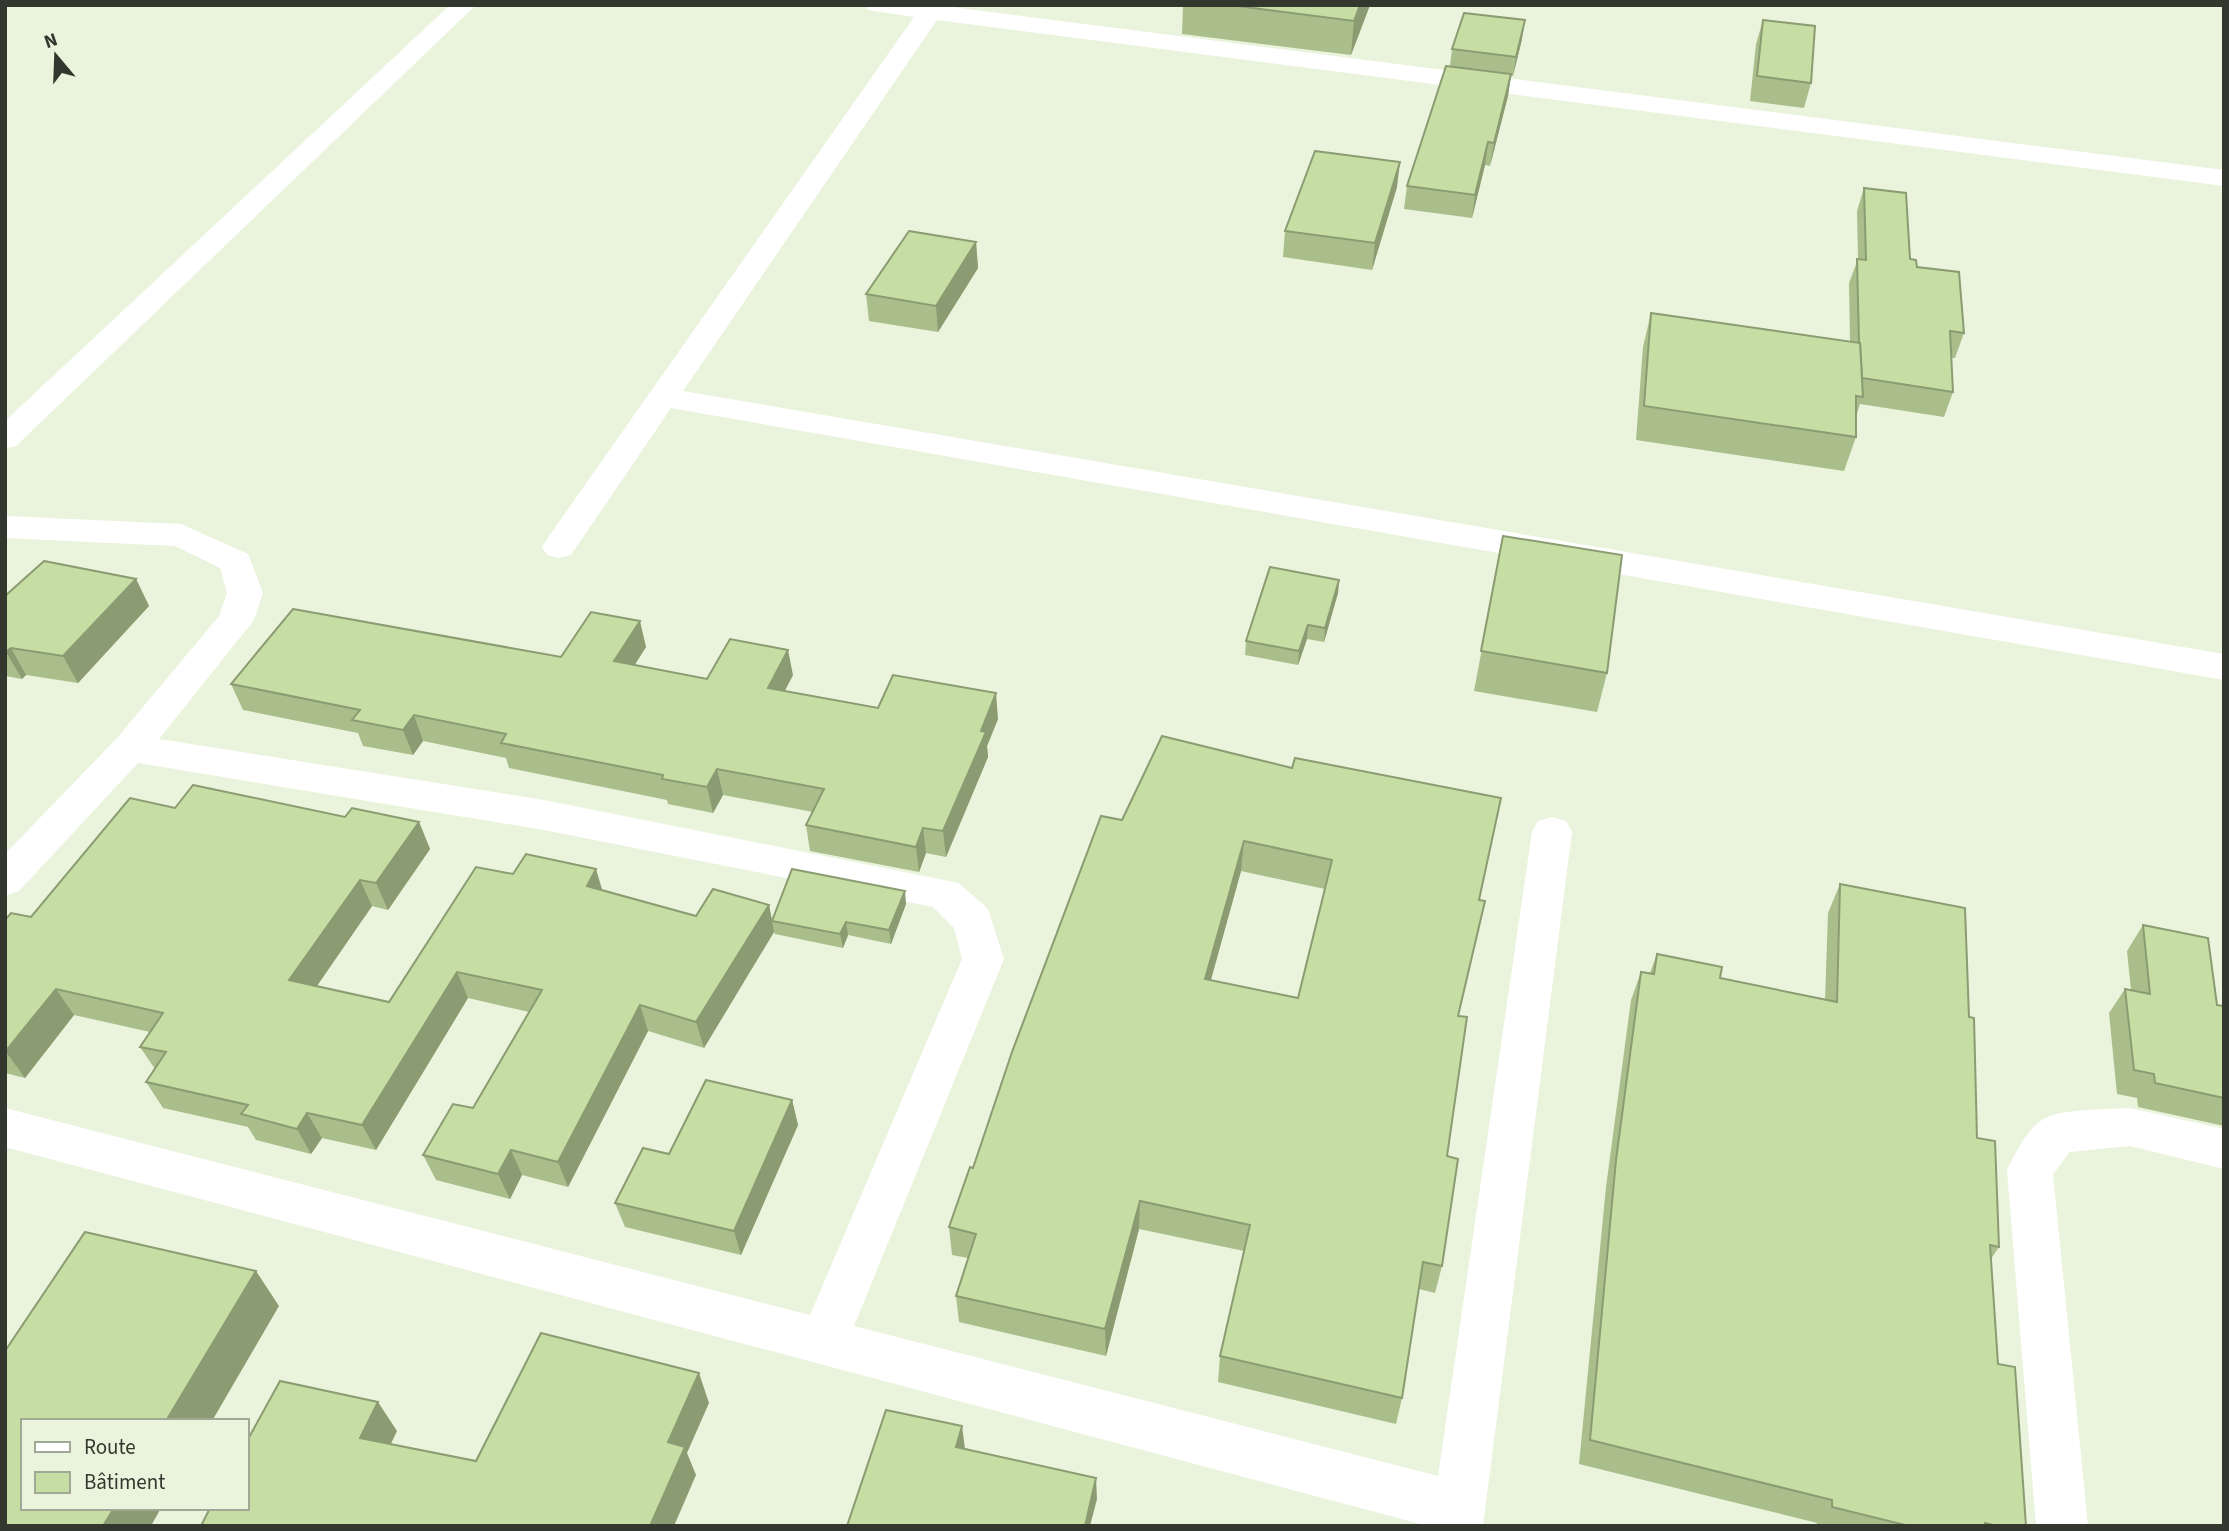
<svg xmlns="http://www.w3.org/2000/svg" width="2229" height="1531" viewBox="0 0 2229 1531" font-family="'Source Sans 3',sans-serif">
<style>
.lines{fill:none;stroke-linecap:round;stroke-linejoin:round}
.minor{fill:#fff;fill-rule:evenodd}
.wall{fill:#aabe8c;fill-rule:evenodd}
.shaded-wall{fill:#8b9b72}
.building{fill:#c6dda3;stroke:#8b9b72;stroke-width:2;fill-rule:evenodd}
</style>
<rect width="100%" height="100%" fill="#eaf4dc"/>
<g class="lines">
<!-- minor -->
<g class="minor">
<path d="M 450,5 L 476,5 L 16,446 L 5,449 L 5,421 Z"/>
<path d="M 865,5 L 936,5 L 2224,170 L 2224,186 L 937,20 L 683,391 L 2224,654 L 2224,680 L 671,408 L 571,555 L 559,558 L 547,555 L 542,547 L 547,539 L 914,17 L 868,10 Z"/>
<path d="M 5,516 L 181,524 L 248,554 L 263,593 L 254,620 L 159,739 L 544,800 L 959,883 L 988,909 L 1004,959 L 854,1326 L 1438,1476 L 1532,832 L 1538,821 L 1552,817 L 1566,821 L 1572,832 L 1483,1526 L 1428,1526 L 5,1147 L 5,1108 L 810,1315 L 962,959 L 954,928 L 933,907 L 544,830 L 138,763 L 19,891 L 5,896 L 5,854 L 117,738 L 219,616 L 227,593 L 220,568 L 175,546 L 5,538 Z"/>
<path d="M 2130,1108 L 2224,1129 L 2224,1169 L 2130,1146 L 2070,1152 L 2053,1174 L 2088,1526 L 2036,1526 L 2007,1170 C 2014,1155 2027,1129 2042,1120 C 2059,1108 2108,1110 2130,1108 Z"/>
</g>
</g>
<!-- wall -->
<g class="wall">
<path d="M 1183,5 L 1370,5 L 1351,55 L 1182,34 Z"/>
<path d="M 1763,20 L 1811,83 L 1804,108 L 1750,101 L 1756,44 Z"/>
<path d="M 1522,39 L 1513,76 L 1511,76 L 1508,96 L 1490,166 L 1485,165 L 1472,218 L 1404,209 L 1407,186 L 1450,66 L 1452,49 Z"/>
<path d="M 1397,187 L 1372,270 L 1283,257 L 1285,231 Z"/>
<path d="M 1864,188 L 1910,259 L 1917,267 L 1964,333 L 1955,358 L 1951,358 L 1953,392 L 1944,417 L 1860,404 L 1856,417 L 1856,437 L 1844,471 L 1636,440 L 1643,347 L 1651,313 L 1850,342 L 1849,283 L 1858,259 L 1857,211 Z"/>
<path d="M 976,242 L 978,268 L 938,332 L 869,321 L 866,294 Z"/>
<path d="M 1503,536 L 1607,673 L 1597,712 L 1474,691 Z"/>
<path d="M 136,579 L 149,606 L 78,683 L 26,675 L 22,679 L 5,676 L 5,596 Z"/>
<path d="M 1339,580 L 1338,593 L 1324,642 L 1307,639 L 1298,665 L 1245,655 L 1246,641 Z"/>
<path d="M 646,647 L 634,665 L 707,679 L 793,675 L 784,691 L 878,708 L 998,719 L 987,746 L 988,757 L 946,857 L 926,853 L 919,872 L 810,851 L 806,825 L 813,812 L 723,795 L 713,813 L 668,804 L 667,800 L 509,768 L 506,758 L 423,741 L 413,755 L 363,746 L 358,733 L 243,710 L 231,684 L 561,657 Z"/>
<path d="M 1292,768 L 1479,900 L 1458,1016 L 1447,1156 L 1442,1266 L 1435,1293 L 1419,1289 L 1402,1398 L 1396,1424 L 1218,1382 L 1220,1356 L 1244,1251 L 1139,1229 L 1106,1356 L 959,1322 L 956,1296 L 968,1258 L 952,1255 L 949,1227 L 973,1168 L 1122,820 ZM 1241,871 L 1325,889 L 1298,998 L 1211,980 Z"/>
<path d="M 175,808 L 419,822 L 430,849 L 388,910 L 372,906 L 317,986 L 389,1002 L 513,874 L 603,890 L 696,916 L 769,905 L 772,920 L 906,904 L 891,944 L 848,935 L 843,948 L 775,934 L 774,932 L 704,1048 L 648,1031 L 568,1187 L 522,1175 L 510,1199 L 436,1180 L 423,1155 L 473,1108 L 529,1012 L 468,998 L 376,1150 L 322,1138 L 311,1154 L 256,1140 L 248,1127 L 163,1108 L 146,1082 L 155,1069 L 140,1047 L 150,1032 L 74,1015 L 25,1078 L 5,1073 L 5,920 L 31,917 Z"/>
<path d="M 1840,884 L 1969,1017 L 1977,1138 L 1999,1247 L 1991,1259 L 1998,1364 L 2026,1526 L 1816,1526 L 1817,1523 L 1579,1464 L 1606,1187 L 1631,1000 L 1641,972 L 1650,973 L 1657,954 L 1720,978 L 1825,1000 L 1828,913 Z"/>
<path d="M 2143,925 L 2217,1005 L 2224,1006 L 2224,1126 L 2138,1107 L 2137,1098 L 2117,1094 L 2109,1013 L 2125,989 L 2131,990 L 2127,951 Z"/>
<path d="M 792,1100 L 798,1125 L 741,1255 L 625,1227 L 615,1203 L 669,1154 Z"/>
</g>
<!-- shaded-wall -->
<g class="shaded-wall">
<path d="M 1360,5 L 1370,5 L 1351,55 L 1354,21 Z"/>
<path d="M 1525,20 L 1522,39 L 1513,76 L 1516,57 Z"/>
<path d="M 1511,74 L 1508,96 L 1490,166 L 1494,143 Z"/>
<path d="M 1488,142 L 1485,165 L 1472,218 L 1475,195 Z"/>
<path d="M 1400,162 L 1397,187 L 1372,270 L 1375,243 Z"/>
<path d="M 976,242 L 978,268 L 938,332 L 936,306 Z"/>
<path d="M 136,579 L 149,606 L 78,683 L 63,656 Z"/>
<path d="M 1339,580 L 1338,593 L 1324,642 L 1325,628 Z"/>
<path d="M 640,621 L 646,647 L 621,687 L 614,661 Z"/>
<path d="M 1308,625 L 1307,639 L 1298,665 L 1299,651 Z"/>
<path d="M 11,648 L 26,675 L 22,679 L 6,652 Z"/>
<path d="M 788,650 L 793,675 L 773,714 L 768,688 Z"/>
<path d="M 996,693 L 998,719 L 987,746 L 988,757 L 946,857 L 943,831 L 981,731 Z"/>
<path d="M 414,715 L 423,741 L 413,755 L 403,730 Z"/>
<path d="M 717,769 L 723,795 L 713,813 L 707,787 Z"/>
<path d="M 419,822 L 430,849 L 388,910 L 376,883 Z"/>
<path d="M 923,828 L 926,853 L 919,872 L 916,847 Z"/>
<path d="M 1244,841 L 1241,871 L 1203,1008 L 1205,979 Z"/>
<path d="M 596,869 L 604,896 L 587,886 Z"/>
<path d="M 360,880 L 372,906 L 303,1006 L 289,980 Z"/>
<path d="M 905,891 L 906,904 L 891,944 L 889,930 Z"/>
<path d="M 769,905 L 774,932 L 704,1048 L 696,1022 Z"/>
<path d="M 846,922 L 848,935 L 843,948 L 840,934 Z"/>
<path d="M 457,972 L 468,998 L 376,1150 L 362,1125 Z"/>
<path d="M 56,989 L 74,1015 L 25,1078 L 6,1052 Z"/>
<path d="M 640,1005 L 648,1031 L 568,1187 L 558,1162 Z"/>
<path d="M 792,1100 L 798,1125 L 741,1255 L 734,1231 Z"/>
<path d="M 307,1113 L 322,1138 L 311,1154 L 297,1129 Z"/>
<path d="M 511,1150 L 522,1175 L 510,1199 L 498,1174 Z"/>
<path d="M 1140,1201 L 1139,1229 L 1106,1356 L 1105,1329 Z"/>
<path d="M 256,1271 L 279,1306 L 212,1421 L 166,1421 Z"/>
<path d="M 699,1373 L 709,1403 L 687,1453 L 696,1475 L 674,1526 L 650,1526 L 668,1442 Z"/>
<path d="M 378,1402 L 397,1431 L 380,1467 L 360,1438 Z"/>
<path d="M 962,1426 L 965,1449 L 956,1447 Z"/>
<path d="M 1096,1478 L 1097,1499 L 1090,1526 L 1085,1526 Z"/>
<path d="M 114,1508 L 161,1508 L 151,1526 L 103,1526 Z"/>
</g>
<!-- building -->
<g class="building">
<path d="M 1230,5 L 1360,5 L 1354,21 Z"/>
<path d="M 1464,13 L 1525,20 L 1516,57 L 1452,49 Z"/>
<path d="M 1763,20 L 1815,26 L 1811,83 L 1757,76 Z"/>
<path d="M 1446,66 L 1511,74 L 1494,143 L 1488,142 L 1475,195 L 1407,186 Z"/>
<path d="M 1315,151 L 1400,162 L 1375,243 L 1285,231 Z"/>
<path d="M 1864,188 L 1906,193 L 1910,259 L 1916,260 L 1917,267 L 1959,272 L 1964,333 L 1950,331 L 1953,392 L 1862,378 L 1860,343 L 1859,343 L 1857,259 L 1866,260 Z"/>
<path d="M 909,231 L 976,242 L 936,306 L 866,294 Z"/>
<path d="M 1651,313 L 1860,343 L 1863,397 L 1856,396 L 1856,437 L 1644,406 Z"/>
<path d="M 1503,536 L 1622,555 L 1607,673 L 1481,651 Z"/>
<path d="M 44,561 L 136,579 L 63,656 L 11,648 L 5,652 L 5,596 Z"/>
<path d="M 1270,567 L 1339,580 L 1325,628 L 1308,625 L 1299,651 L 1246,641 Z"/>
<path d="M 293,609 L 561,657 L 591,612 L 640,621 L 614,661 L 707,679 L 730,639 L 788,650 L 768,688 L 878,708 L 893,675 L 996,693 L 981,731 L 986,732 L 943,831 L 923,828 L 916,847 L 806,825 L 824,789 L 717,769 L 707,787 L 662,779 L 663,775 L 501,743 L 506,734 L 414,715 L 403,730 L 352,720 L 360,710 L 231,684 Z"/>
<path d="M 1162,736 L 1292,768 L 1295,758 L 1501,798 L 1479,900 L 1485,901 L 1458,1016 L 1467,1017 L 1447,1156 L 1458,1159 L 1442,1266 L 1423,1262 L 1402,1398 L 1220,1356 L 1250,1225 L 1140,1201 L 1105,1329 L 956,1296 L 976,1234 L 949,1227 L 970,1167 L 973,1168 L 1012,1052 L 1101,816 L 1122,820 ZM 1244,841 L 1332,860 L 1298,998 L 1205,979 Z"/>
<path d="M 193,785 L 345,817 L 352,808 L 419,822 L 376,883 L 360,880 L 289,980 L 389,1002 L 476,867 L 513,874 L 526,854 L 596,869 L 587,886 L 696,916 L 713,889 L 769,905 L 696,1022 L 640,1005 L 558,1162 L 511,1150 L 498,1174 L 423,1155 L 453,1104 L 473,1108 L 542,990 L 457,972 L 362,1125 L 307,1113 L 297,1129 L 241,1114 L 248,1105 L 146,1082 L 166,1052 L 140,1047 L 163,1013 L 56,989 L 5,1052 L 5,920 L 11,913 L 31,917 L 130,798 L 175,808 Z"/>
<path d="M 792,869 L 905,891 L 889,930 L 846,922 L 840,934 L 772,921 Z"/>
<path d="M 1840,884 L 1965,908 L 1969,1017 L 1974,1018 L 1977,1138 L 1995,1141 L 1999,1247 L 1990,1245 L 1998,1364 L 2015,1367 L 2026,1526 L 1997,1526 L 1985,1523 L 1985,1526 L 1909,1526 L 1832,1507 L 1832,1500 L 1590,1440 L 1616,1160 L 1641,972 L 1654,974 L 1657,954 L 1722,967 L 1720,978 L 1837,1002 Z"/>
<path d="M 2143,925 L 2208,938 L 2217,1005 L 2224,1006 L 2224,1098 L 2155,1083 L 2154,1074 L 2134,1070 L 2125,989 L 2150,994 Z"/>
<path d="M 706,1080 L 792,1100 L 734,1231 L 615,1203 L 643,1148 L 669,1154 Z"/>
<path d="M 85,1232 L 256,1271 L 166,1421 L 23,1421 L 23,1508 L 114,1508 L 103,1526 L 5,1526 L 5,1351 Z"/>
<path d="M 541,1333 L 699,1373 L 668,1442 L 685,1447 L 650,1526 L 201,1526 L 210,1508 L 247,1508 L 247,1441 L 280,1381 L 378,1402 L 360,1438 L 476,1461 Z"/>
<path d="M 886,1410 L 962,1426 L 956,1447 L 1096,1478 L 1085,1526 L 847,1526 Z"/>
</g>
<!-- border -->
<rect width="2229" height="1531" fill="none" stroke="#33372e" stroke-width="14"/>
<!-- legend -->
<rect x="21" y="1419" width="228" height="91" fill="#eaf4dc" stroke="#a1a896" stroke-width="2"/>
<rect x="35" y="1442" width="35" height="10" fill="#ffffff" stroke="#a1a896" stroke-width="2"/>
<text x="84" y="1454" font-size="21" fill="#33372e">Route</text>
<rect x="35" y="1472" width="35" height="21" fill="#c6dda3" stroke="#a1a896" stroke-width="2"/>
<text x="84" y="1489" font-size="21" fill="#33372e">Bâtiment</text>
<!-- north arrow -->
<g transform="translate(56 56) rotate(341)" stroke="#eaf4dc" stroke-width="5" paint-order="stroke">
<path d="M0-5L12 26L0 18L-12 26Z" fill="#33372e"/>
<text y="-10" font-size="19" font-weight="bold" text-anchor="middle" fill="#33372e">N</text>
</g>
</svg>
